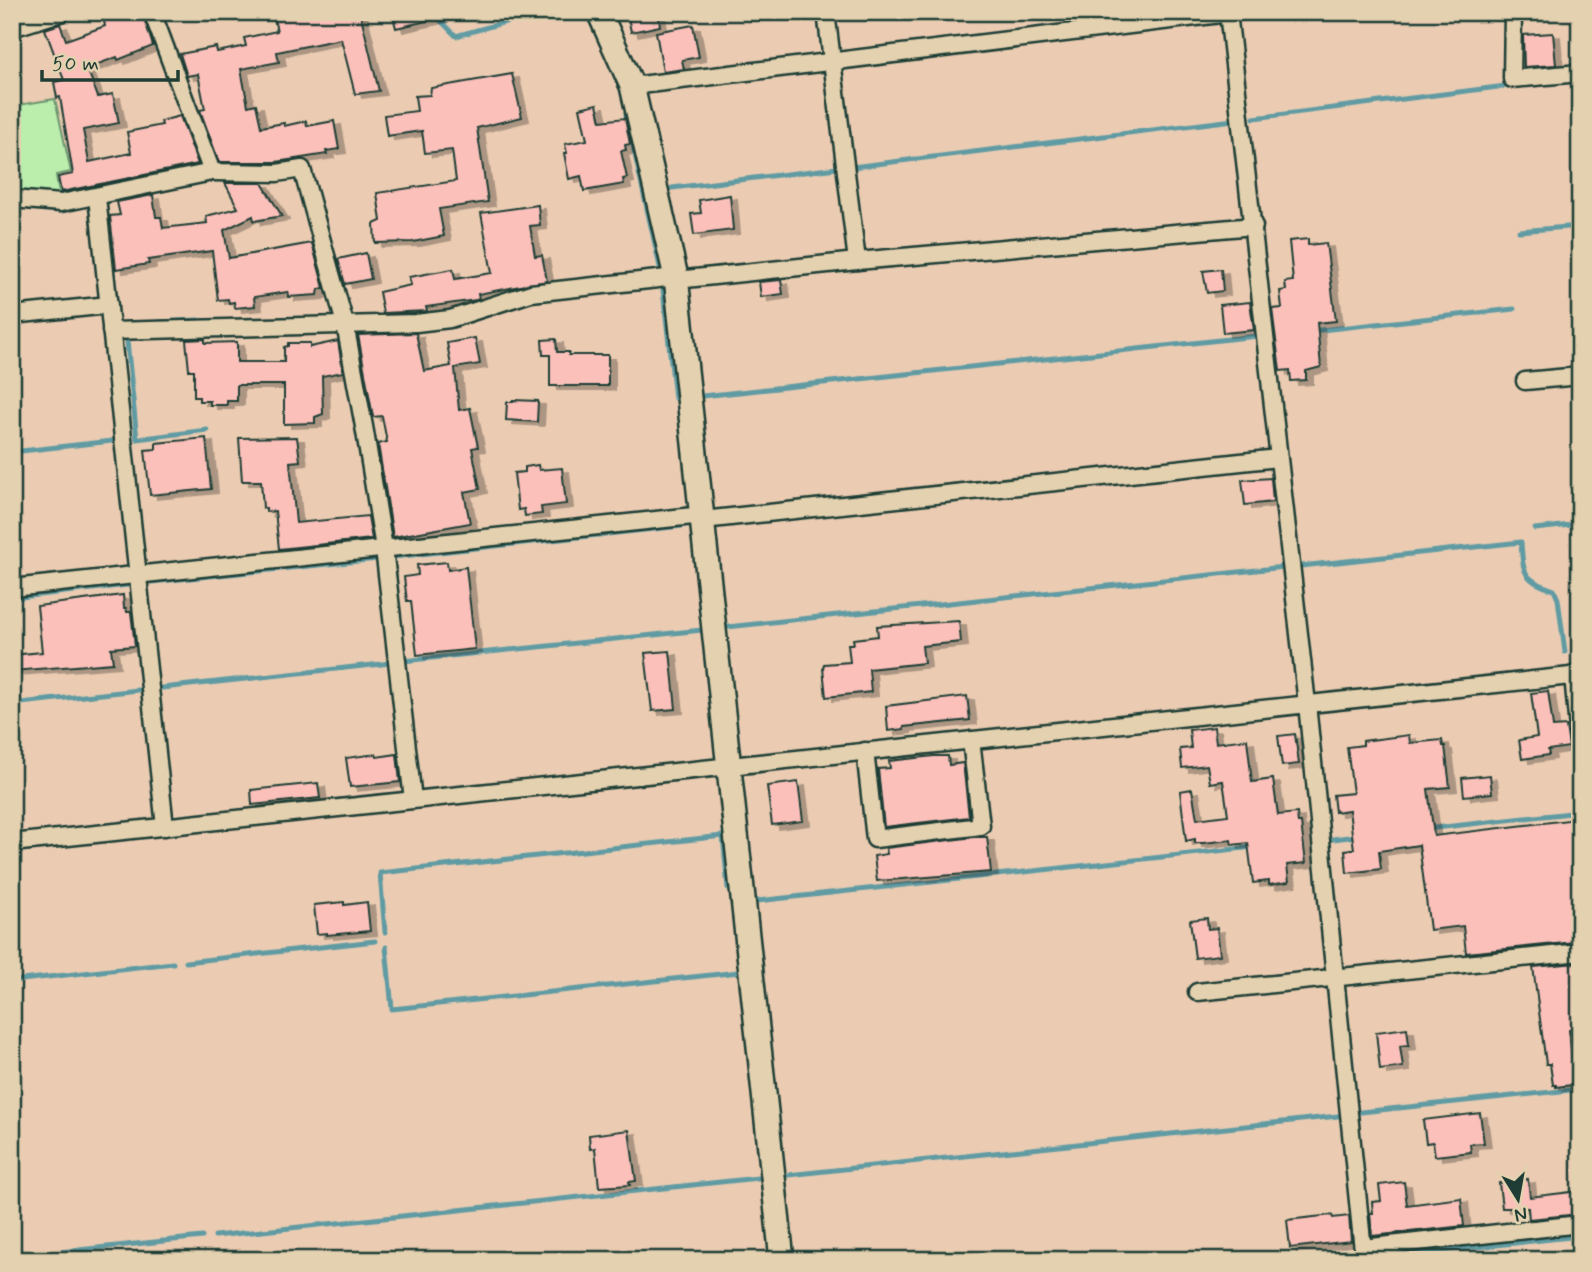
<svg xmlns="http://www.w3.org/2000/svg" width="1592" height="1272" viewBox="0 0 1592 1272" font-family="Mynerve,sans-serif">
<style>
.green{fill:#bbedad;stroke:#6d9570;stroke-width:2}
.lines{fill:none;stroke-linecap:round;stroke-linejoin:round}
.stream{stroke:#619ba3;stroke-width:5}
.building{fill:#fcc0ba;stroke:#1f3d34;stroke-width:2;filter:url(#shadow)}
.street-casing{stroke:#1f3d34;stroke-width:21}
.secondary-casing{stroke:#1f3d34;stroke-width:28}
.street{stroke:#e4d1af;stroke-width:16}
.secondary{stroke:#e4d1af;stroke-width:23}
</style>
<defs>
<filter id="shadow"><feDropShadow dx="7" dy="4" stdDeviation="0" flood-color="#0004"/></filter>
</defs>
<rect width="100%" height="100%" fill="#ebccb2"/>
<filter id="ink" filterUnits="userSpaceOnUse"><feTurbulence type="fractalNoise" baseFrequency=".0143" numOctaves="2"/><feDisplacementMap in="SourceGraphic" scale="14" xChannelSelector="R" yChannelSelector="G"/><feConvolveMatrix kernelMatrix="1 2 1 2 8 2 1 2 1" color-interpolation-filters="sRGB"/></filter>
<g filter="url(#ink)">
<!-- green -->
<path class="green" d="M 55,99 L 71,172 L 56,175 L 60,199 L 12,194 L 12,106 Z"/>
<g class="lines">
<!-- stream -->
<g class="stream">
<path d="M 436,12 L 438,18 L 456,36 L 541,12"/>
<path d="M 586,12 L 601,43"/>
<path d="M 818,12 L 823,53"/>
<path d="M 626,114 L 660,267"/>
<path d="M 1254,118 L 1506,86 L 1506,77"/>
<path d="M 852,167 L 1234,120"/>
<path d="M 672,188 L 837,168 L 836,152"/>
<path d="M 42,209 L 60,211"/>
<path d="M 1519,231 L 1580,226"/>
<path d="M 663,290 L 675,398"/>
<path d="M 159,322 L 198,320"/>
<path d="M 1312,331 L 1514,309"/>
<path d="M 127,341 L 137,439 L 207,430"/>
<path d="M 702,396 L 1257,336"/>
<path d="M 12,452 L 112,441"/>
<path d="M 1535,529 L 1580,524"/>
<path d="M 393,557 L 682,526"/>
<path d="M 1301,566 L 1521,542 C 1523,573 1523,580 1554,590 L 1558,599 L 1565,652"/>
<path d="M 151,582 L 378,559"/>
<path d="M 12,598 L 128,585"/>
<path d="M 727,627 L 1284,567"/>
<path d="M 403,661 L 702,630"/>
<path d="M 162,688 L 391,663"/>
<path d="M 12,704 L 138,690"/>
<path d="M 1574,752 L 1580,811"/>
<path d="M 1426,829 L 1580,812"/>
<path d="M 1333,839 L 1357,836"/>
<path d="M 757,901 L 1254,847"/>
<path d="M 385,932 L 380,873 L 723,836 L 728,888"/>
<path d="M 386,947 L 392,1009 L 739,972"/>
<path d="M 186,962 L 375,941"/>
<path d="M 12,981 L 173,963"/>
<path d="M 1361,1112 L 1580,1089"/>
<path d="M 788,1175 L 1338,1116"/>
<path d="M 215,1236 L 758,1178"/>
<path d="M 12,1257 L 202,1237"/>
<path d="M 1374,1258 L 1580,1236"/>
</g>
</g>
<!-- building -->
<g class="building">
<path d="M 118,12 L 142,12 L 153,46 L 118,60 L 117,57 L 87,68 L 98,97 L 113,94 L 119,123 L 83,130 L 89,162 L 131,153 L 127,132 L 162,125 L 161,121 L 180,116 L 198,164 L 61,192 L 58,177 L 73,174 L 60,97 L 57,98 L 54,82 L 64,80 L 45,29 L 60,24 L 66,40 L 105,26 L 104,21 L 119,16 Z"/>
<path d="M 306,12 L 360,12 L 379,91 L 355,94 L 341,39 L 277,52 L 279,62 L 241,69 L 248,106 L 256,104 L 261,127 L 284,123 L 284,126 L 306,121 L 307,126 L 334,121 L 339,149 L 326,151 L 327,154 L 276,162 L 219,162 L 200,110 L 205,109 L 198,74 L 187,76 L 180,54 L 216,47 L 217,52 L 246,46 L 244,38 L 277,31 L 274,19 Z"/>
<path d="M 392,12 L 439,12 L 440,18 L 396,28 Z"/>
<path d="M 627,12 L 658,12 L 660,26 L 631,32 Z"/>
<path d="M 693,25 L 699,57 L 682,60 L 684,69 L 663,72 L 656,32 Z"/>
<path d="M 1553,33 L 1556,65 L 1524,67 L 1523,35 Z"/>
<path d="M 512,74 L 522,117 L 477,128 L 488,202 L 439,209 L 444,236 L 413,242 L 375,243 L 374,224 L 381,221 L 377,193 L 456,181 L 452,150 L 425,153 L 422,131 L 387,136 L 384,115 L 417,111 L 415,96 L 430,95 L 431,88 Z"/>
<path d="M 597,104 L 601,121 L 625,118 L 630,144 L 625,145 L 626,150 L 621,151 L 627,178 L 623,179 L 624,184 L 584,191 L 581,176 L 569,179 L 564,153 L 567,153 L 565,144 L 587,140 L 580,108 Z"/>
<path d="M 225,183 L 262,183 L 282,216 L 254,221 L 253,216 L 224,230 L 229,258 L 312,243 L 324,288 L 319,289 L 318,295 L 288,297 L 288,292 L 254,297 L 255,306 L 235,308 L 234,302 L 229,303 L 228,299 L 218,300 L 212,251 L 148,260 L 149,264 L 116,269 L 110,216 L 120,215 L 117,202 L 153,195 L 156,217 L 161,217 L 163,228 L 207,223 L 206,216 L 238,208 Z"/>
<path d="M 730,195 L 733,230 L 694,235 L 691,214 L 701,213 L 699,200 Z"/>
<path d="M 538,205 L 540,225 L 530,226 L 535,256 L 542,255 L 547,281 L 478,294 L 479,299 L 476,300 L 426,307 L 427,311 L 383,313 L 379,292 L 411,285 L 409,277 L 453,269 L 455,279 L 492,273 L 481,213 Z"/>
<path d="M 1308,239 L 1308,245 L 1326,243 L 1336,321 L 1317,323 L 1321,367 L 1306,371 L 1306,380 L 1291,381 L 1290,370 L 1280,371 L 1272,309 L 1282,308 L 1280,291 L 1286,290 L 1285,282 L 1293,281 L 1289,241 Z"/>
<path d="M 366,253 L 371,279 L 345,284 L 338,259 Z"/>
<path d="M 1221,269 L 1223,291 L 1207,293 L 1203,271 Z"/>
<path d="M 781,280 L 783,294 L 761,297 L 759,282 Z"/>
<path d="M 1250,302 L 1254,330 L 1223,333 L 1220,305 Z"/>
<path d="M 416,333 L 424,371 L 451,366 L 447,343 L 475,338 L 480,364 L 455,368 L 459,410 L 470,408 L 478,447 L 472,448 L 480,489 L 464,492 L 470,523 L 393,537 L 378,444 L 387,442 L 382,416 L 373,417 L 358,335 Z"/>
<path d="M 205,339 L 205,343 L 237,342 L 237,362 L 284,362 L 284,347 L 288,346 L 288,343 L 310,343 L 310,347 L 338,341 L 343,372 L 322,376 L 323,414 L 315,417 L 315,423 L 284,424 L 284,385 L 237,385 L 237,401 L 227,401 L 227,405 L 210,405 L 210,401 L 199,401 L 199,397 L 194,397 L 194,370 L 189,370 L 186,340 Z"/>
<path d="M 556,339 L 557,352 L 569,352 L 569,355 L 608,355 L 608,386 L 550,386 L 550,355 L 543,355 L 542,340 Z"/>
<path d="M 513,400 L 538,401 L 537,422 L 506,420 L 507,402 L 513,402 Z"/>
<path d="M 297,437 L 300,461 L 290,462 L 296,523 L 368,516 L 372,539 L 279,549 L 275,511 L 266,512 L 266,508 L 263,508 L 261,481 L 242,481 L 239,438 Z"/>
<path d="M 206,438 L 211,489 L 150,495 L 145,450 L 156,449 L 156,443 Z"/>
<path d="M 538,465 L 539,470 L 562,468 L 566,504 L 541,507 L 542,514 L 525,516 L 524,509 L 518,510 L 514,473 L 525,472 L 525,467 Z"/>
<path d="M 1271,478 L 1273,502 L 1245,505 L 1242,480 Z"/>
<path d="M 447,562 L 448,570 L 466,567 L 475,649 L 417,655 L 411,601 L 407,601 L 404,577 L 418,575 L 417,565 Z"/>
<path d="M 123,595 L 124,608 L 126,608 L 127,612 L 131,612 L 135,646 L 111,648 L 113,663 L 12,671 L 12,655 L 42,652 L 37,606 Z"/>
<path d="M 959,621 L 961,642 L 922,646 L 924,663 L 869,669 L 871,692 L 826,697 L 823,668 L 824,664 L 850,662 L 848,644 L 854,644 L 853,639 L 878,636 L 877,626 Z"/>
<path d="M 670,651 L 676,709 L 652,711 L 645,653 Z"/>
<path d="M 1548,691 L 1553,727 L 1566,726 L 1569,747 L 1548,750 L 1549,755 L 1522,759 L 1519,740 L 1537,737 L 1531,693 Z"/>
<path d="M 967,696 L 970,720 L 904,727 L 904,729 L 888,731 L 886,706 Z"/>
<path d="M 1214,727 L 1216,743 L 1247,739 L 1252,782 L 1273,779 L 1278,815 L 1297,813 L 1298,823 L 1301,823 L 1306,863 L 1287,865 L 1289,882 L 1269,885 L 1269,881 L 1253,883 L 1248,843 L 1232,845 L 1231,840 L 1203,843 L 1195,843 L 1195,839 L 1186,841 L 1180,791 L 1192,789 L 1197,819 L 1228,815 L 1223,781 L 1210,783 L 1207,765 L 1182,768 L 1180,749 L 1191,748 L 1189,730 Z"/>
<path d="M 1295,734 L 1299,764 L 1282,766 L 1278,736 Z"/>
<path d="M 1409,735 L 1410,743 L 1442,740 L 1443,746 L 1445,746 L 1450,787 L 1428,789 L 1434,836 L 1576,819 L 1580,849 L 1580,939 L 1574,940 L 1575,942 L 1466,953 L 1463,926 L 1430,930 L 1419,845 L 1379,851 L 1381,869 L 1347,873 L 1345,850 L 1354,849 L 1349,810 L 1335,812 L 1333,795 L 1353,793 L 1347,747 L 1363,745 L 1363,741 Z"/>
<path d="M 376,754 L 377,757 L 397,754 L 400,782 L 350,787 L 346,758 Z"/>
<path d="M 934,756 L 948,756 L 949,765 L 963,763 L 969,817 L 884,827 L 878,769 L 890,768 L 889,761 Z"/>
<path d="M 1490,775 L 1492,793 L 1464,796 L 1462,778 Z"/>
<path d="M 798,782 L 803,821 L 772,825 L 767,786 Z"/>
<path d="M 318,783 L 320,798 L 252,805 L 251,790 Z"/>
<path d="M 974,837 L 987,837 L 991,872 L 877,881 L 874,856 L 887,854 L 886,848 Z"/>
<path d="M 344,902 L 344,905 L 367,902 L 370,931 L 327,935 L 327,933 L 317,934 L 314,905 Z"/>
<path d="M 1207,918 L 1208,929 L 1217,928 L 1220,955 L 1195,958 L 1190,920 Z"/>
<path d="M 1577,963 L 1580,969 L 1580,1028 L 1569,1030 L 1572,1059 L 1580,1058 L 1580,1084 L 1556,1087 L 1556,1085 L 1553,1085 L 1550,1064 L 1546,1064 L 1533,967 Z"/>
<path d="M 1407,1028 L 1409,1045 L 1400,1046 L 1403,1067 L 1380,1070 L 1376,1032 Z"/>
<path d="M 1480,1113 L 1484,1143 L 1470,1144 L 1471,1152 L 1435,1156 L 1433,1142 L 1426,1143 L 1423,1120 Z"/>
<path d="M 629,1130 L 636,1181 L 629,1182 L 630,1185 L 599,1187 L 595,1148 L 590,1149 L 589,1135 Z"/>
<path d="M 1528,1179 L 1530,1197 L 1580,1191 L 1580,1214 L 1529,1219 L 1528,1208 L 1502,1208 L 1499,1183 Z"/>
<path d="M 1404,1182 L 1407,1205 L 1461,1198 L 1464,1226 L 1372,1236 L 1370,1213 L 1373,1213 L 1372,1202 L 1381,1201 L 1379,1185 Z"/>
<path d="M 1332,1215 L 1333,1218 L 1349,1216 L 1351,1241 L 1290,1248 L 1287,1220 Z"/>
</g>
<g class="lines">
<defs>
<g id="street">
<path d="M 152,12 L 212,172 L 277,173 L 302,169 L 345,324 L 365,432 L 384,548 L 413,800"/>
<path d="M 826,12 L 857,261"/>
<path d="M 1228,12 L 1307,704 L 1364,1260"/>
<path d="M 1513,12 L 1512,79 L 1580,73"/>
<path d="M 12,28 L 63,12"/>
<path d="M 632,86 L 1237,12"/>
<path d="M 97,197 L 165,827"/>
<path d="M 12,199 L 61,203 L 212,172"/>
<path d="M 676,280 L 857,261 L 1254,226"/>
<path d="M 12,315 L 109,305"/>
<path d="M 111,331 L 416,323 L 450,319 L 531,293 L 676,277"/>
<path d="M 1525,381 L 1580,376"/>
<path d="M 703,520 L 1278,458"/>
<path d="M 12,588 L 703,515"/>
<path d="M 1573,675 L 1580,751"/>
<path d="M 865,751 L 875,839 L 981,826 L 971,740"/>
<path d="M 12,843 L 1580,675"/>
<path d="M 1197,992 L 1580,952"/>
<path d="M 1363,1248 L 1580,1224"/>
</g>
<path id="secondary" d="M 599,12 L 632,86 L 676,277 L 782,1260"/>
</defs>
<!-- street casing -->
<use href="#street" class="street-casing"/>
<!-- secondary casing -->
<use href="#secondary" class="secondary-casing"/>
<!-- street -->
<use href="#street" class="street"/>
<!-- secondary -->
<use href="#secondary" class="secondary"/>
</g>
</g>
<!-- margin -->
<rect width="1592" height="1272" fill="none" stroke="#e4d1af" stroke-width="42"/>
<rect x="21" y="21" width="1550" height="1230" fill="none" stroke="#1f3d34" stroke-width="2.5" filter="url(#ink)"/>
<!-- north arrow -->
<g transform="translate(1518 1199) rotate(169)" stroke="#e4d1af" stroke-width="5" paint-order="stroke">
<path d="M0-5L12 26L0 18L-12 26Z" fill="#1f3d34"/>
<text y="-10" font-size="19" font-weight="bold" text-anchor="middle" fill="#1f3d34">N</text>
</g>
<!-- scale -->
<path d="M42 70v10h136v-10" fill="none" stroke="#1f3d34" stroke-width="3.5"/>
<text x="52" y="70" font-size="21" fill="#1f3d34" stroke="#e4d1af" stroke-width="5" paint-order="stroke">50 m</text>
</svg>
